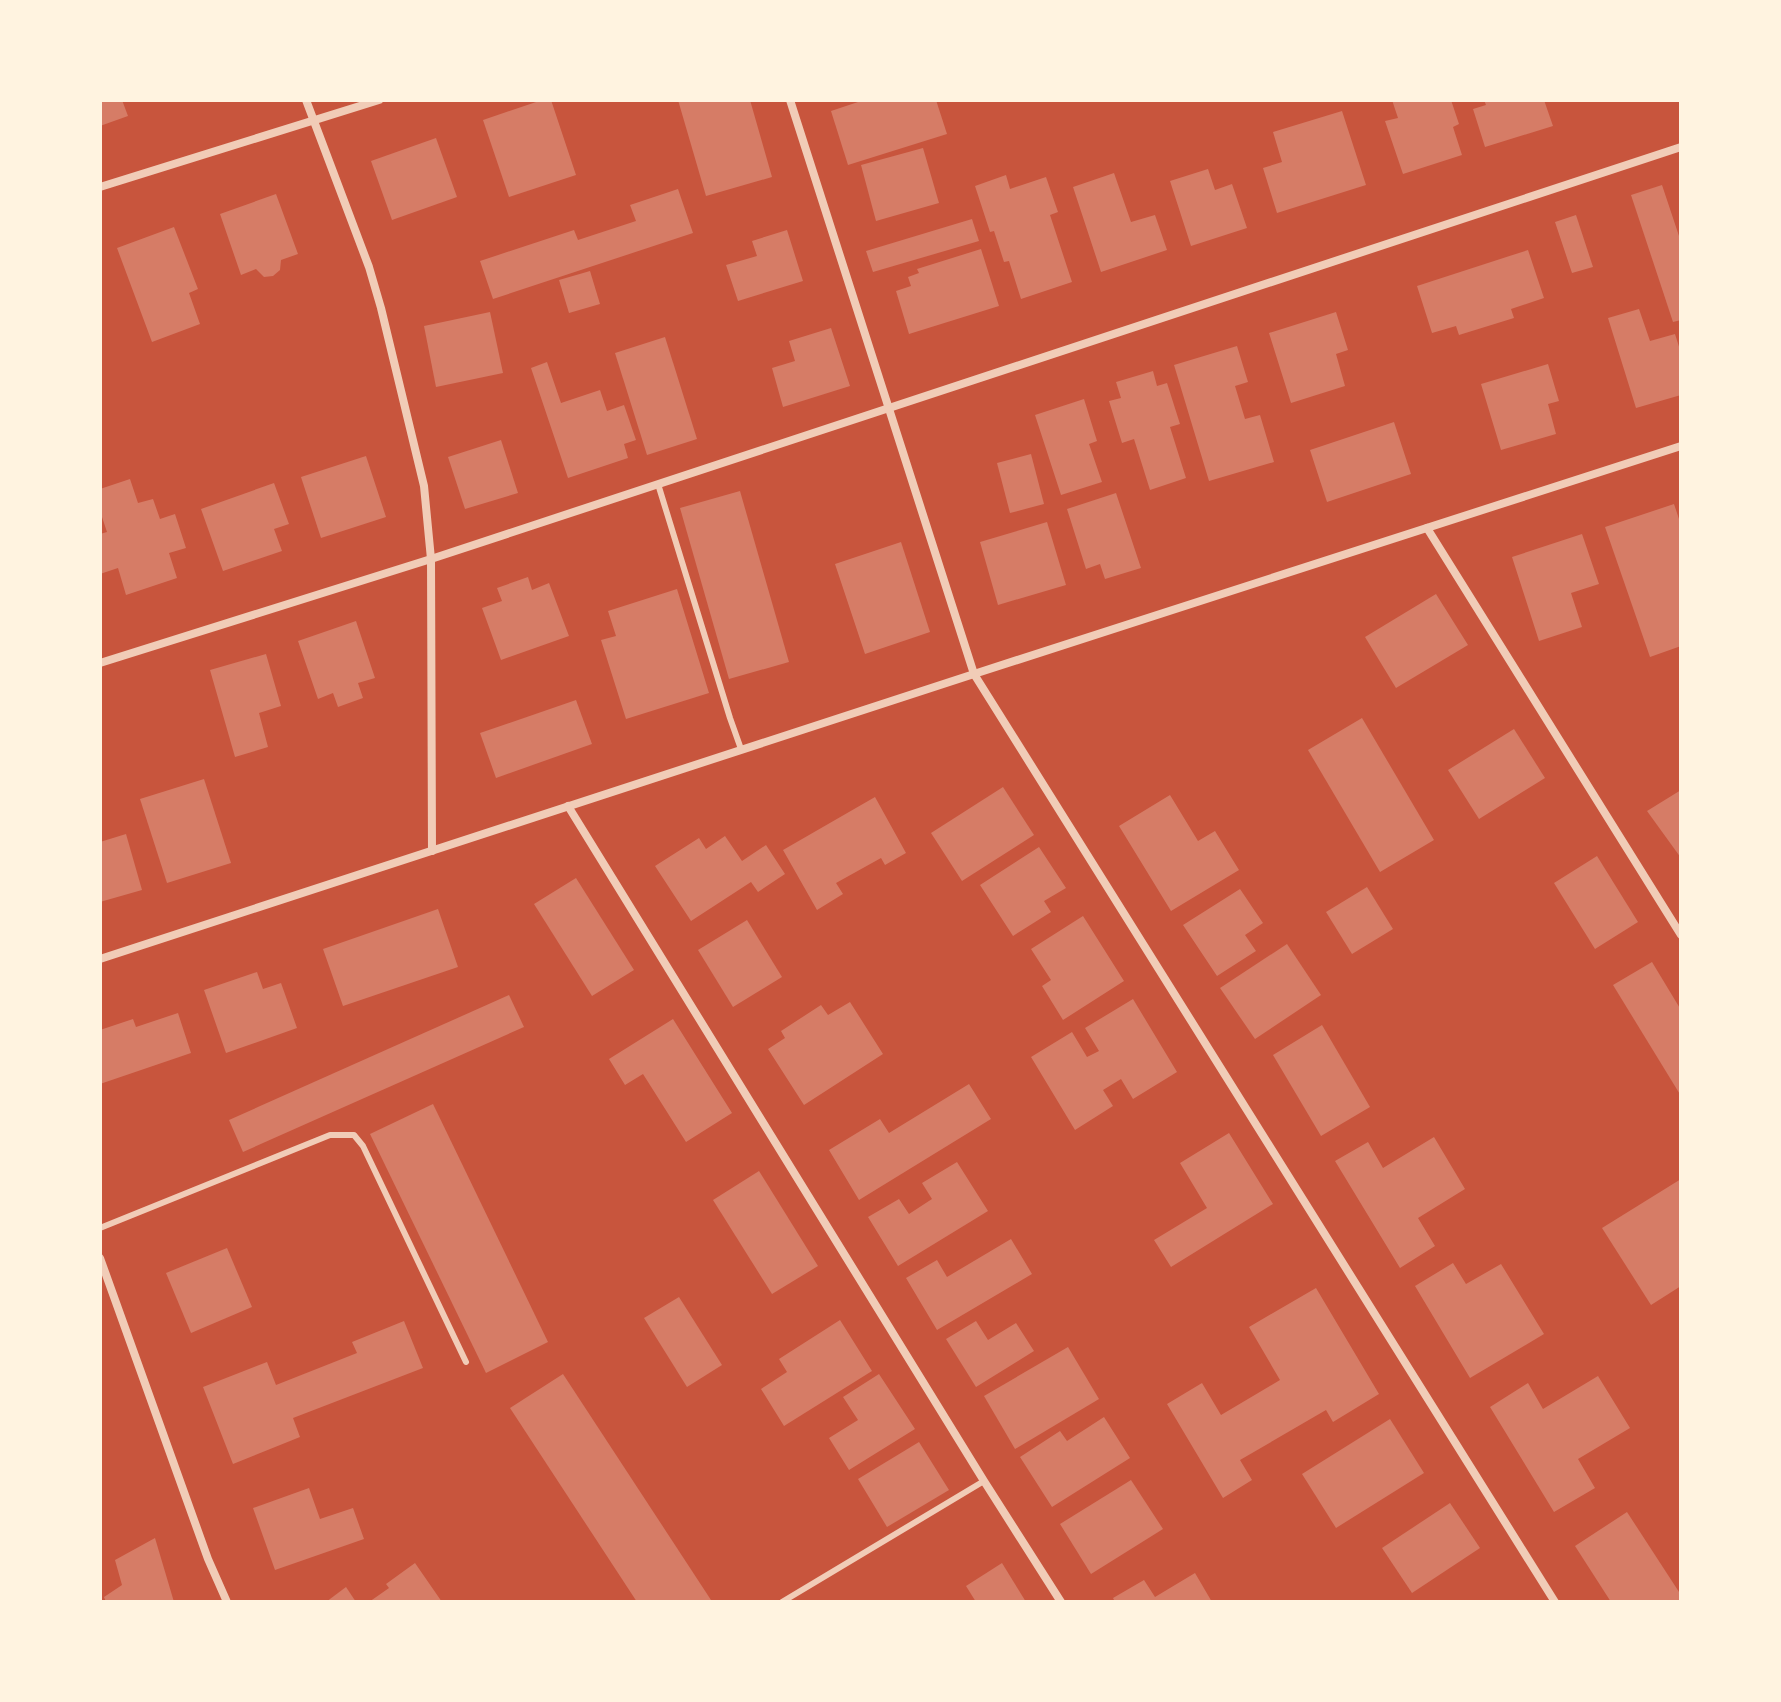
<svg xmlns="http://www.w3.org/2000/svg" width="1781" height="1702" viewBox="0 0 1781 1702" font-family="Barlow,sans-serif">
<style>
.building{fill:#d67c66}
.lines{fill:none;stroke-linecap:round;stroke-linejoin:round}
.service{stroke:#f1ccb7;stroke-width:6}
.minor{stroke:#f1ccb7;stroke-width:8}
</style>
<rect width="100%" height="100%" fill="#c8553d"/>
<!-- building -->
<g class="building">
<path d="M 100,100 L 122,100 L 128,116 L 100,126 Z"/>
<path d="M 542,100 L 551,100 L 576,175 L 509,197 L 483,120 Z"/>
<path d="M 678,100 L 750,100 L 772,177 L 706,196 Z"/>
<path d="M 864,100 L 936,100 L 947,134 L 848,165 L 831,111 Z"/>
<path d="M 1392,100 L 1451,100 L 1459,124 L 1453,127 L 1462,155 L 1403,174 L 1385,121 L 1398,118 Z"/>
<path d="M 1484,100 L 1544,100 L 1553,126 L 1485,147 L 1473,109 L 1486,105 Z"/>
<path d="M 1342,111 L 1366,185 L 1277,213 L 1263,168 L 1282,162 L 1273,132 Z"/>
<path d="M 436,138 L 457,197 L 392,220 L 371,161 Z"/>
<path d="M 923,148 L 939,203 L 876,221 L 861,165 Z"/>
<path d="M 1208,169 L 1215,190 L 1232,184 L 1247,228 L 1191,246 L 1170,181 Z"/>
<path d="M 1114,173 L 1131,222 L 1155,215 L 1167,250 L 1101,272 L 1073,187 Z"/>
<path d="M 1006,175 L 1010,189 L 1046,177 L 1058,212 L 1050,215 L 1072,282 L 1021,299 L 1009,261 L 1004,262 L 994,231 L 990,232 L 975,186 Z"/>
<path d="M 1662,185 L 1681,242 L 1681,320 L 1673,322 L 1631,195 Z"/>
<path d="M 678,189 L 693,233 L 493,299 L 480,261 L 574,230 L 578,240 L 636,221 L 630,205 Z"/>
<path d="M 276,194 L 298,254 L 281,260 L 280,270 L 273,276 L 264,277 L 256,269 L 241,275 L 220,214 Z"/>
<path d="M 1576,215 L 1593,267 L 1572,273 L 1555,222 Z"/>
<path d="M 972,219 L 979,241 L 873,272 L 866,251 Z"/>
<path d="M 174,227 L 198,289 L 189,293 L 200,324 L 152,342 L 117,248 Z"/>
<path d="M 787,230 L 803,281 L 738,301 L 726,265 L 757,256 L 752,241 Z"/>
<path d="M 981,249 L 999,306 L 909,334 L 896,291 L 911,286 L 908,277 L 919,273 L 917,269 Z"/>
<path d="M 1528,250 L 1544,298 L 1511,309 L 1514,318 L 1459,335 L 1456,326 L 1432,333 L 1417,286 Z"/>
<path d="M 590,271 L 600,304 L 569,313 L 559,280 Z"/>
<path d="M 1639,309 L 1650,341 L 1675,334 L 1681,353 L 1681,395 L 1636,408 L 1608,318 Z"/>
<path d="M 490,312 L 503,373 L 436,387 L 424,326 Z"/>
<path d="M 1336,312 L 1348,350 L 1336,354 L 1345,386 L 1291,403 L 1269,333 Z"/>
<path d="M 831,328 L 850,386 L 783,407 L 772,368 L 795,361 L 789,341 Z"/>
<path d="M 665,337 L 697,439 L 647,455 L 615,353 Z"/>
<path d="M 1237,346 L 1248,382 L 1235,386 L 1245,419 L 1260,415 L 1274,462 L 1209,481 L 1174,365 Z"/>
<path d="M 547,362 L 561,403 L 600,390 L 607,411 L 624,405 L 636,440 L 624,444 L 628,458 L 568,478 L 531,368 Z"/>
<path d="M 1548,364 L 1559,401 L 1548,404 L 1556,434 L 1501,450 L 1481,384 Z"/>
<path d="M 1153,371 L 1157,386 L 1167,383 L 1180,424 L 1170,427 L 1186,478 L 1150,490 L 1134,439 L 1122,443 L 1109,401 L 1121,398 L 1116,382 Z"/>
<path d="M 1084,399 L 1097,441 L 1089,444 L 1102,482 L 1061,495 L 1035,415 Z"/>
<path d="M 1394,422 L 1411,474 L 1327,502 L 1310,450 Z"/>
<path d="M 501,440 L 518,493 L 465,509 L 448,457 Z"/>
<path d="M 1031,454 L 1044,504 L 1010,513 L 997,463 Z"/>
<path d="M 366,456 L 386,517 L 321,538 L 301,477 Z"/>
<path d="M 130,479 L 138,503 L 153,499 L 160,519 L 175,514 L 186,548 L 169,553 L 177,578 L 126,595 L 118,568 L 100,574 L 100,534 L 107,532 L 100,511 L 100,489 Z"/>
<path d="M 274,483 L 289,524 L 274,529 L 282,551 L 223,571 L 201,509 Z"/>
<path d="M 740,491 L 789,662 L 729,679 L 680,508 Z"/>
<path d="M 1116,493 L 1141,568 L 1105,579 L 1100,564 L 1086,569 L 1067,509 Z"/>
<path d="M 1674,504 L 1681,525 L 1681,646 L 1650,657 L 1605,527 Z"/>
<path d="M 1047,522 L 1066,585 L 998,605 L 980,542 Z"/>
<path d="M 1582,534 L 1599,584 L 1571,593 L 1582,627 L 1539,641 L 1512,557 Z"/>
<path d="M 901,542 L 930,632 L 865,654 L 835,564 Z"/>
<path d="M 528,577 L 532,590 L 549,583 L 569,636 L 501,660 L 482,608 L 502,601 L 497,588 Z"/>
<path d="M 677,589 L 709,693 L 626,719 L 601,640 L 616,636 L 608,611 Z"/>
<path d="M 1436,594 L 1468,645 L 1396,688 L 1365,637 Z"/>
<path d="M 356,621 L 375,678 L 358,683 L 363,698 L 338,707 L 333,693 L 318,699 L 298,641 Z"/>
<path d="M 266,654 L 281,706 L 259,713 L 268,747 L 235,757 L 210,670 Z"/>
<path d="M 576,700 L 592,744 L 496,778 L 480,733 Z"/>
<path d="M 1362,718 L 1434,840 L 1380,872 L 1308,750 Z"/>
<path d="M 1514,729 L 1545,778 L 1479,819 L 1448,770 Z"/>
<path d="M 204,779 L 231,863 L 167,883 L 140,799 Z"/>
<path d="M 1003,787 L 1034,835 L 962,881 L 931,833 Z"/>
<path d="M 1681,790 L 1681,858 L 1647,811 Z"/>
<path d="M 1170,795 L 1198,841 L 1215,831 L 1239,870 L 1171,911 L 1119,826 Z"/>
<path d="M 875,797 L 906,853 L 885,865 L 881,858 L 836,883 L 843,894 L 817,910 L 783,850 Z"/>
<path d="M 126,834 L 142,890 L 100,902 L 100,842 Z"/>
<path d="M 725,836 L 742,861 L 766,845 L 785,874 L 758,892 L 751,882 L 691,921 L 655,866 L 699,838 L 706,849 Z"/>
<path d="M 1039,847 L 1066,888 L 1044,901 L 1051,912 L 1013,936 L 980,885 Z"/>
<path d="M 1597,856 L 1638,922 L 1595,949 L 1554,883 Z"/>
<path d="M 576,878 L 634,970 L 592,996 L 534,904 Z"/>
<path d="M 1367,887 L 1393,929 L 1352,954 L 1326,912 Z"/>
<path d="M 1240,889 L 1263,923 L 1245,935 L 1256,951 L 1217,976 L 1183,925 Z"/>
<path d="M 438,909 L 458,967 L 343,1006 L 323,949 Z"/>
<path d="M 1083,916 L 1124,981 L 1063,1020 L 1042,986 L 1051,980 L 1031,949 Z"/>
<path d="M 747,920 L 782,977 L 733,1007 L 698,950 Z"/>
<path d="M 1287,944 L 1321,995 L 1255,1039 L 1220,988 Z"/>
<path d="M 1652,962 L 1681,1010 L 1681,1096 L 1613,985 Z"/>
<path d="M 257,972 L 263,989 L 281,983 L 297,1028 L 226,1053 L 204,990 Z"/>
<path d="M 509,995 L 524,1027 L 243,1152 L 229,1120 Z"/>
<path d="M 1133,999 L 1177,1072 L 1133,1099 L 1121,1079 L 1103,1090 L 1113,1106 L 1075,1130 L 1031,1057 L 1072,1032 L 1087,1057 L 1099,1051 L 1085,1028 Z"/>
<path d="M 850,1002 L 883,1054 L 804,1105 L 768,1049 L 785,1038 L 781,1031 L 821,1005 L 828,1015 Z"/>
<path d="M 178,1013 L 191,1053 L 100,1084 L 100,1030 L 133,1019 L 136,1027 Z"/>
<path d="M 673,1019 L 732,1113 L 686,1142 L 643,1074 L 625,1085 L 609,1059 Z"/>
<path d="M 1322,1025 L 1370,1107 L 1321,1136 L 1273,1055 Z"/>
<path d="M 969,1084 L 991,1119 L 859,1200 L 829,1150 L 880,1119 L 889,1133 Z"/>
<path d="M 433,1104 L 548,1342 L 486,1373 L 370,1134 Z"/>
<path d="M 1229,1133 L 1273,1204 L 1171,1267 L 1154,1240 L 1207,1208 L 1180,1163 Z"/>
<path d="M 1434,1137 L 1465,1189 L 1418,1218 L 1435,1246 L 1400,1268 L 1335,1161 L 1368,1142 L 1383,1168 Z"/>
<path d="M 957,1162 L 988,1211 L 898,1266 L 868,1217 L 899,1199 L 909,1214 L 932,1199 L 922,1183 Z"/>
<path d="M 759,1171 L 818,1266 L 772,1294 L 713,1200 Z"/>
<path d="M 1681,1179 L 1681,1286 L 1651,1305 L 1602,1228 Z"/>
<path d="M 1011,1239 L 1032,1274 L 937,1330 L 906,1278 L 937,1260 L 947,1277 Z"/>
<path d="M 227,1248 L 252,1307 L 191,1333 L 166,1273 Z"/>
<path d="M 1453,1263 L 1466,1284 L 1501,1264 L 1544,1334 L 1470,1378 L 1415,1286 Z"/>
<path d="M 1316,1288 L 1379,1394 L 1333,1422 L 1326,1410 L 1240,1460 L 1252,1480 L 1223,1498 L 1167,1404 L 1202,1383 L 1221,1415 L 1280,1380 L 1249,1327 Z"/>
<path d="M 679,1297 L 722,1365 L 687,1387 L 644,1318 Z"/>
<path d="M 840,1320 L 872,1371 L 784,1426 L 761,1389 L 787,1372 L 779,1359 Z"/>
<path d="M 404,1321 L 423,1368 L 293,1418 L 300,1437 L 233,1464 L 203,1387 L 267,1362 L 276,1385 L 357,1353 L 352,1342 Z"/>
<path d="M 976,1321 L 988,1340 L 1016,1323 L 1034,1351 L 976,1387 L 946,1339 Z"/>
<path d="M 1068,1347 L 1099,1399 L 1015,1449 L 984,1396 Z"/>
<path d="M 563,1374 L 711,1600 L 708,1602 L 637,1602 L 510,1408 Z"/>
<path d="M 879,1374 L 915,1429 L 849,1470 L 829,1438 L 858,1420 L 843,1397 Z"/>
<path d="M 1598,1376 L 1630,1428 L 1578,1459 L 1595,1488 L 1554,1512 L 1490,1407 L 1528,1383 L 1543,1409 Z"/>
<path d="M 1104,1417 L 1130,1458 L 1052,1507 L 1020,1457 L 1060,1431 L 1067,1441 Z"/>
<path d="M 1390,1419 L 1424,1473 L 1336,1528 L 1302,1474 Z"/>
<path d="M 919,1442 L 949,1490 L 887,1527 L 858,1479 Z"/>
<path d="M 1131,1480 L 1163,1529 L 1091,1574 L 1060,1524 Z"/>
<path d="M 309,1488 L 320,1519 L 353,1508 L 364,1539 L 275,1570 L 253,1508 Z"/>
<path d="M 1450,1503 L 1480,1548 L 1412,1593 L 1382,1548 Z"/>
<path d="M 1627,1512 L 1681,1595 L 1681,1602 L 1611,1602 L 1575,1546 Z"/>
<path d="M 155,1538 L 174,1602 L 106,1602 L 104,1597 L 122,1585 L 115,1560 Z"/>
<path d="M 415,1563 L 442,1602 L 369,1602 L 389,1588 L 386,1584 Z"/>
<path d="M 1002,1563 L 1026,1602 L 976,1602 L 966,1586 Z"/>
<path d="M 1195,1573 L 1212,1602 L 1115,1602 L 1113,1598 L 1144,1580 L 1155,1597 Z"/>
<path d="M 346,1587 L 356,1602 L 326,1602 Z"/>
</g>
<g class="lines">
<!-- service -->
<g class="service">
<path d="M 658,484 L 730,718 L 741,749"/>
<path d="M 100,1228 L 330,1135 L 354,1135 L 363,1146 L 466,1362"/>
<path d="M 782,1602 L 984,1481"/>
</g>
<!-- minor -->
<g class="minor">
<path d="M 306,100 L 369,267 L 381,308 L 424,486 L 431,559 L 432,851"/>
<path d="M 790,100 L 974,674 L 1555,1602"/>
<path d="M 100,187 L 379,100"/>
<path d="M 1427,528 L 1681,935"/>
<path d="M 100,663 L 431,559 L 1681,147"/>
<path d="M 568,806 L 984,1481 L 1061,1602"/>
<path d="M 100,959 L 974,674 L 1681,446"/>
<path d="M 100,1258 L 208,1559 L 227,1602"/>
</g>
</g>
<!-- border -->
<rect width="1781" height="1702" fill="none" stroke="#fff3e0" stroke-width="204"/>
</svg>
